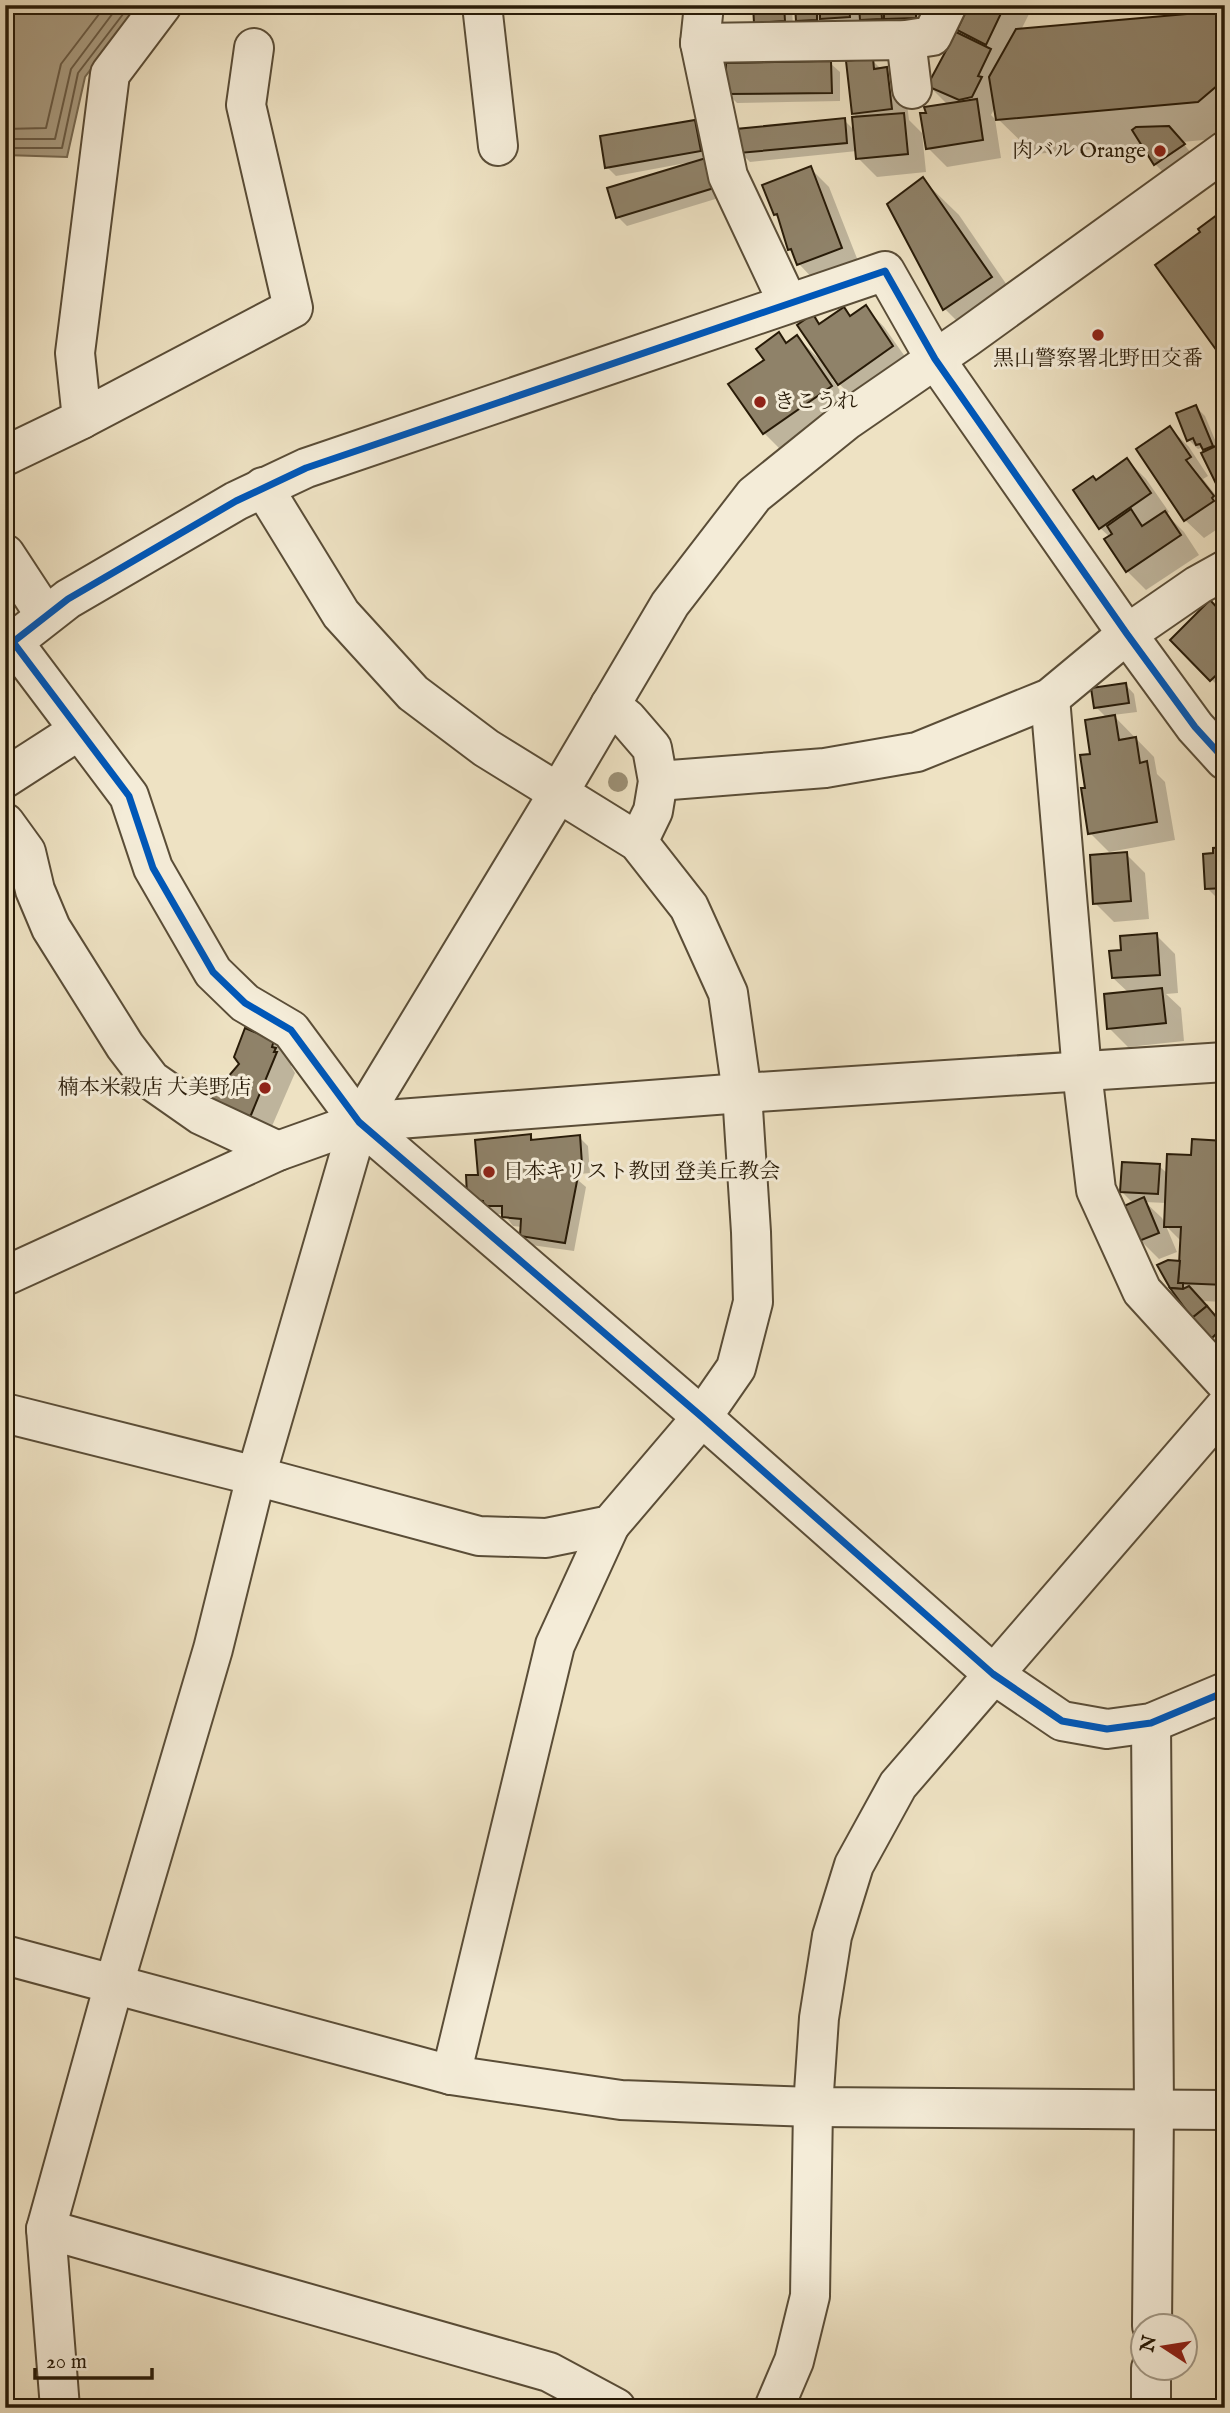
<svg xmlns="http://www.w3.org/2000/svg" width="1230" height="2413" viewBox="0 0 1230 2413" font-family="'IM FELL English','Noto Serif JP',serif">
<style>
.water{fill:#ab9e83;stroke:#776a52;stroke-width:2}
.shadow{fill:#0003;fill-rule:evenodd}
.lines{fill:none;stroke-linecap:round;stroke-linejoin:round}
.shore{stroke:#6a5c46;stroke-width:2}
.building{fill:#8f8269;stroke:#281b08;stroke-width:2}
.minor-casing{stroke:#5a4d37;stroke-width:42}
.minor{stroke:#f4ecd8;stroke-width:38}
.cycleway-casing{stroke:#f4ecd8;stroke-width:11}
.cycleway{stroke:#0057b8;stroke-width:7}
.tree{fill:#9c9075}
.poi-dot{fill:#8f2418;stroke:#f4ecd8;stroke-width:2.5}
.labels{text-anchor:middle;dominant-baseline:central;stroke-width:6;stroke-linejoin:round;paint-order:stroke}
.poi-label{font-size:21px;fill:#281b08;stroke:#f4ecd8;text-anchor:end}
</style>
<rect width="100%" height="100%" fill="#eee2c3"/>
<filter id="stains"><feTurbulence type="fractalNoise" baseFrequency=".00286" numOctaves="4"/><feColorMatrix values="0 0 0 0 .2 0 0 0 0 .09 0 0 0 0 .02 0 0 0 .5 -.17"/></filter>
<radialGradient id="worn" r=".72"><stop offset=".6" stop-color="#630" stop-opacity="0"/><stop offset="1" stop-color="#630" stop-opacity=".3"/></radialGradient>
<!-- water -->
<path class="water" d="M 5,5 L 139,5 L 85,77 L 67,157 L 5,155 Z"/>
<!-- shadow -->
<g class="shadow">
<path d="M 751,5 L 792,5 L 793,30 L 765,32 L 756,23 L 755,7 Z"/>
<path d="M 792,5 L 948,5 L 949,25 L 817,39 L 798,21 L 797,10 Z"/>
<path d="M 971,5 L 1028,5 L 1025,10 L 1029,14 L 1021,30 L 1199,15 L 1212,5 L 1225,18 L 1225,138 L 1182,142 L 1192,154 L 1164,173 L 1155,164 L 1143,145 L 1034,154 L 998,119 L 996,105 L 991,115 L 995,119 L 1001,158 L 947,167 L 928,148 L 948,105 L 929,86 L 969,39 L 959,29 Z"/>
<path d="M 872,60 L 882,70 L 887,69 L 905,88 L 909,120 L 922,133 L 926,172 L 877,177 L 858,158 L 857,151 L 750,162 L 741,153 L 844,120 L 855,131 L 859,119 L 853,113 Z"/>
<path d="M 830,63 L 840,72 L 840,101 L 737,103 L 728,94 Z"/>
<path d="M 695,121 L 704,131 L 722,197 L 627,226 L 618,217 L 687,166 L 686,163 L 616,176 L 607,167 Z"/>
<path d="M 810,168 L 829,187 L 860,266 L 817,283 L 799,264 L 795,255 L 789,249 L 781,220 L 775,215 Z"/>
<path d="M 923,180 L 959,215 L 1026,313 L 980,344 L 945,309 L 889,204 Z"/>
<path d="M 866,308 L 884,327 L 911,365 L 858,402 L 833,378 L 832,379 L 850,405 L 783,452 L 764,433 L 731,384 L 766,360 L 779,335 L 788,343 L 797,337 L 821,361 L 813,316 L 821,325 L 843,309 L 852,317 Z"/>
<path d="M 1196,407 L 1205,416 L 1218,447 L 1224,444 L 1225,498 L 1206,453 L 1201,448 L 1198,449 L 1189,440 L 1179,414 Z"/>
<path d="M 1170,428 L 1189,447 L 1208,476 L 1203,479 L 1225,507 L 1225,524 L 1204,538 L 1185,520 Z"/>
<path d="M 1127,460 L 1146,479 L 1169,512 L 1166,514 L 1184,532 L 1199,555 L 1146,590 L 1127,571 L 1110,537 L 1100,528 L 1096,482 Z"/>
<path d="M 1225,618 L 1225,693 L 1172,640 Z"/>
<path d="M 1125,684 L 1134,694 L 1137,712 L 1113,715 L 1154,757 L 1157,774 L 1165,782 L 1175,840 L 1109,852 L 1090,833 L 1087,790 L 1092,755 L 1107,718 L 1096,707 Z"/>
<path d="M 1225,849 L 1225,906 L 1207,888 L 1215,855 Z"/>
<path d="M 1126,854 L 1145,873 L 1149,919 L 1114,922 L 1095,903 Z"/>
<path d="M 1156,935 L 1175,954 L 1178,993 L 1166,994 L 1181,1008 L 1184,1041 L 1128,1047 L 1109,1028 L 1129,993 L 1113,978 L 1123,952 Z"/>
<path d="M 273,1042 L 292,1061 L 291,1066 L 295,1073 L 269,1133 L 226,1122 L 241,1064 Z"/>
<path d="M 530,1135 L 535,1141 L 579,1137 L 588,1146 L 590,1173 L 580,1174 L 579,1181 L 586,1187 L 574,1251 L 531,1245 L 522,1236 L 522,1227 L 513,1226 L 504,1214 L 494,1214 L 472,1199 L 480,1177 Z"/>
<path d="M 1225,1142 L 1225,1302 L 1202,1301 L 1225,1327 L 1225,1343 L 1221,1347 L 1159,1266 L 1181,1263 L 1182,1242 L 1166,1226 L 1177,1252 L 1159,1259 L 1140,1240 L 1139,1201 L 1131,1201 L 1122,1192 L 1159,1166 L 1168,1174 L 1193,1157 ZM 1145,1202 L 1166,1203 L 1166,1226 L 1162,1218 Z"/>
</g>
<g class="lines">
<!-- shore -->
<g class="shore">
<path d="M 5,129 L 46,128 L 61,64 L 106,5"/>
<path d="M 5,139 L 55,139 L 71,69 L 119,5"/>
<path d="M 5,148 L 62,148 L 78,73 L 130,5"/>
</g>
</g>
<!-- building -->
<g class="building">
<path d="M 753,5 L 784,5 L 785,21 L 754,23 Z"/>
<path d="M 795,5 L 817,5 L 817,20 L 796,21 Z"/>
<path d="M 820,5 L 849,5 L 850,17 L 820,19 Z"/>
<path d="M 852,5 L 881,5 L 882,19 L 860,20 L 859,6 Z"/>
<path d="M 884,5 L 930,5 L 931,7 L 916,7 L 916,18 L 884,19 Z"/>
<path d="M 969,5 L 1005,5 L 986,45 L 957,30 Z"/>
<path d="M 1206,5 L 1214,5 L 1225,19 L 1225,79 L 1198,102 L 996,120 L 989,77 L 1016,29 L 1198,13 Z"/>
<path d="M 956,32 L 991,49 L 978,76 L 982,77 L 972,97 L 959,100 L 927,86 Z"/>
<path d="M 873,58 L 874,69 L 887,67 L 892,109 L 852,114 L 846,61 Z"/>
<path d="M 831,61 L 832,93 L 726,94 L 726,63 Z"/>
<path d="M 977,99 L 983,140 L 926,149 L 920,113 L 926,113 L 924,107 Z"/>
<path d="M 904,113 L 908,154 L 856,159 L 852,117 Z"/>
<path d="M 845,118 L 847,143 L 739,153 L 736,129 Z"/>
<path d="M 695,120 L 701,151 L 605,168 L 600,136 Z"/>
<path d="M 1169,126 L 1185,144 L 1154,165 L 1132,130 L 1136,127 Z"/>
<path d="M 706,158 L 714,188 L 616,218 L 607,188 Z"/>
<path d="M 811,166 L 842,248 L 797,265 L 791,249 L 788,250 L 777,214 L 774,215 L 762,185 Z"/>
<path d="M 923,177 L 992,277 L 943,310 L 887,204 Z"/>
<path d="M 1225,209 L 1225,356 L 1222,358 L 1155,265 L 1200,232 L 1198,229 Z"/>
<path d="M 866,305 L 893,346 L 838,385 L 797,325 L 813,314 L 819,324 L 844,307 L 850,316 Z"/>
<path d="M 779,332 L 786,343 L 797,335 L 832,386 L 763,434 L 728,384 L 764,360 L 756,349 Z"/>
<path d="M 1196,405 L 1213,446 L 1203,450 L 1200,444 L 1196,445 L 1193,438 L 1187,441 L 1176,413 Z"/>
<path d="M 1170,426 L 1191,457 L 1186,460 L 1214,496 L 1212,498 L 1214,501 L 1184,521 L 1136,449 Z"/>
<path d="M 1225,438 L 1225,502 L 1201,453 L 1222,443 L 1220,440 Z"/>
<path d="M 1127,458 L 1151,493 L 1099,529 L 1073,490 L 1093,476 L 1096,480 Z"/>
<path d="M 1131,509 L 1142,526 L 1165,511 L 1181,535 L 1126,572 L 1104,539 L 1112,534 L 1107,526 Z"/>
<path d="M 1210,600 L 1225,616 L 1225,667 L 1210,681 L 1170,640 Z"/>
<path d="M 1126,683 L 1129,703 L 1094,708 L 1091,688 Z"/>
<path d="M 1115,715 L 1119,740 L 1136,737 L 1140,763 L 1147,761 L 1157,822 L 1088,834 L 1081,788 L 1085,788 L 1080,755 L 1090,754 L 1085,720 Z"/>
<path d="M 1225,847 L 1225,888 L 1205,889 L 1203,854 L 1213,853 L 1213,848 Z"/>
<path d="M 1127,852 L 1131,901 L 1093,904 L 1090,855 Z"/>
<path d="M 1157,933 L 1160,975 L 1112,978 L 1109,951 L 1121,950 L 1120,936 Z"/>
<path d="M 1162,988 L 1166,1023 L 1107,1029 L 1104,994 Z"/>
<path d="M 245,1028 L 274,1040 L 272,1047 L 276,1048 L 274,1052 L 277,1052 L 251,1115 L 243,1120 L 205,1104 L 239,1064 L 234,1057 Z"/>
<path d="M 531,1134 L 531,1140 L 580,1135 L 582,1164 L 571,1165 L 571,1174 L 578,1176 L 565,1243 L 520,1236 L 521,1219 L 502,1217 L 502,1206 L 484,1206 L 483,1201 L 471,1200 L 467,1195 L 466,1175 L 478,1175 L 475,1140 Z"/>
<path d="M 1192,1139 L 1225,1141 L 1225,1285 L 1178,1283 L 1181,1227 L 1164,1227 L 1167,1154 L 1191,1155 Z"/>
<path d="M 1122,1162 L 1160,1164 L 1158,1194 L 1120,1192 Z"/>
<path d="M 1144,1197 L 1159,1233 L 1139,1241 L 1124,1206 Z"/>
<path d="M 1168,1260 L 1180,1261 L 1178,1283 L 1183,1283 L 1183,1289 L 1170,1288 L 1157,1265 Z"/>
<path d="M 1189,1286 L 1207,1306 L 1192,1318 L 1170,1288 L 1183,1289 Z"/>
<path d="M 1207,1306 L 1224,1326 L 1211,1339 L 1192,1318 Z"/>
</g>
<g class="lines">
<defs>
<g id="minor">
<path d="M 482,5 L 498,146"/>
<path d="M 704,5 L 700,43 L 728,176 L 788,303"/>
<path d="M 906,40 L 912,89"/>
<path d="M 700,43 L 906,40 L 932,36 L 947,5"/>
<path d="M 82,419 L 293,308 L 246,105 L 254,48"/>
<path d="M 5,456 L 82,419 L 75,353 L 110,74 L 162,5"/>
<path d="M 5,554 L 45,615"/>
<path d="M 1050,698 L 1082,1072 L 1096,1190 L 1142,1291 L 1225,1382"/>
<path d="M 610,705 L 627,719 L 652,748 L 658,781 L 653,811 L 638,842"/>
<path d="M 1225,760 L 1195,727 L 1127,634 L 935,359 L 885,271 L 306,468 L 236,501 L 68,599 L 13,642 L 129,796 L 153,868 L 213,972 L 245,1003 L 291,1030 L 359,1122 L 702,1417 L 993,1674 L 1062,1721 L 1107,1729 L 1151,1723 L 1225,1692"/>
<path d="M 5,778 L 78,731"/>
<path d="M 658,781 L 825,768 L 917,752 L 1050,698 L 1127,634 L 1198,585 L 1225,570"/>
<path d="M 5,823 L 26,852 L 35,890 L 51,928 L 125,1046 L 151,1080 L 201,1115 L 278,1151"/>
<path d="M 5,1276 L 278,1151 L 359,1122 L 742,1093 L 1225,1062"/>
<path d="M 5,1413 L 256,1476 L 479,1536 L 546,1538 L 610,1525 L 702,1417 L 736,1368 L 753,1302 L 751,1232 L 742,1093 L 728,993 L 689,907 L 638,842 L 486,748 L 413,693 L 341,614 L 263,487"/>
<path d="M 1151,1723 L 1154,2109 L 1152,2326"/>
<path d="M 5,1955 L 451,2075 L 621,2100 L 813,2107 L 1225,2110"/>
<path d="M 451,2075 L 555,1645 L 610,1525"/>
<path d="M 46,2229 L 549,2372 L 616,2408"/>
<path d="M 60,2408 L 46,2229 L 114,1984 L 213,1649 L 256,1476 L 359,1122 L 559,792 L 670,604 L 754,495 L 847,420 L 966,338 L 1225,151"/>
<path d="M 774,2408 L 794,2361 L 810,2296 L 813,2107 L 819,2018 L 832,1936 L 854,1865 L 898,1785 L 1225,1407"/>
<path d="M 1151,2408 L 1151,2368"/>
</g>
</defs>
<!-- minor casing -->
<use href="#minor" class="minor-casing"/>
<!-- minor -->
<use href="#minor" class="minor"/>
<defs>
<path id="cycleway" d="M 1225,760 L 1195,727 L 1127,634 L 935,359 L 885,271 L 306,468 L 236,501 L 68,599 L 13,642 L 129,796 L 153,868 L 213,972 L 245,1003 L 291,1030 L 359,1122 L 702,1417 L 993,1674 L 1062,1721 L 1107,1729 L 1151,1723 L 1225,1692"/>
</defs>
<!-- cycleway casing -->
<use href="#cycleway" class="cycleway-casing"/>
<!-- cycleway -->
<use href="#cycleway" class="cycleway"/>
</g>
<!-- trees -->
<circle class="tree" cx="618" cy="782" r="10"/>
<!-- markers -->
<g class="poi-dot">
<circle cx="1160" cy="151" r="7"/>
<circle cx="1098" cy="335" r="7"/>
<circle cx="760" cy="402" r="7"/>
<circle cx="265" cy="1088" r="7"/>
<circle cx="489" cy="1172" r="7"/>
</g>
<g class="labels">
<!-- poi labels -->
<g class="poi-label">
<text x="1146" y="151">肉バル Orange</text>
<text x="1098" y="359" text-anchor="middle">黒山警察署北野田交番</text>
<text x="774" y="402" text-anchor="start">きこうれ</text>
<text x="251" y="1088">楠本米穀店 大美野店</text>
<text x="503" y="1172" text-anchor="start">日本キリスト教団 登美丘教会</text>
</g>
</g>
<!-- margin -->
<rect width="1230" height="2413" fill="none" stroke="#eee2c3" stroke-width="28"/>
<rect x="7" y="7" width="1216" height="2399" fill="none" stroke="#281b08" stroke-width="3.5"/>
<rect x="14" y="14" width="1202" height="2385" fill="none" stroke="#281b08" stroke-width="2"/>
<!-- north arrow -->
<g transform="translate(1164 2347) rotate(282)"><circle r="33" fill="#f4ecd8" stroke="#a29885" stroke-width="2"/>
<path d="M0-5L12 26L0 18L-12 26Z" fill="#8f2418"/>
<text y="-10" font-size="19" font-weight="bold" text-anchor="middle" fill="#281b08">N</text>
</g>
<!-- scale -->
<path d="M35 2368v10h117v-10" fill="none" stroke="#281b08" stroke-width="3.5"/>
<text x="46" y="2368" font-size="21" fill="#281b08" stroke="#f4ecd8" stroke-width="5" paint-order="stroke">20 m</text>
<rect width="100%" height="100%" filter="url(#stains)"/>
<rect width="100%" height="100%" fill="url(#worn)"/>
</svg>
